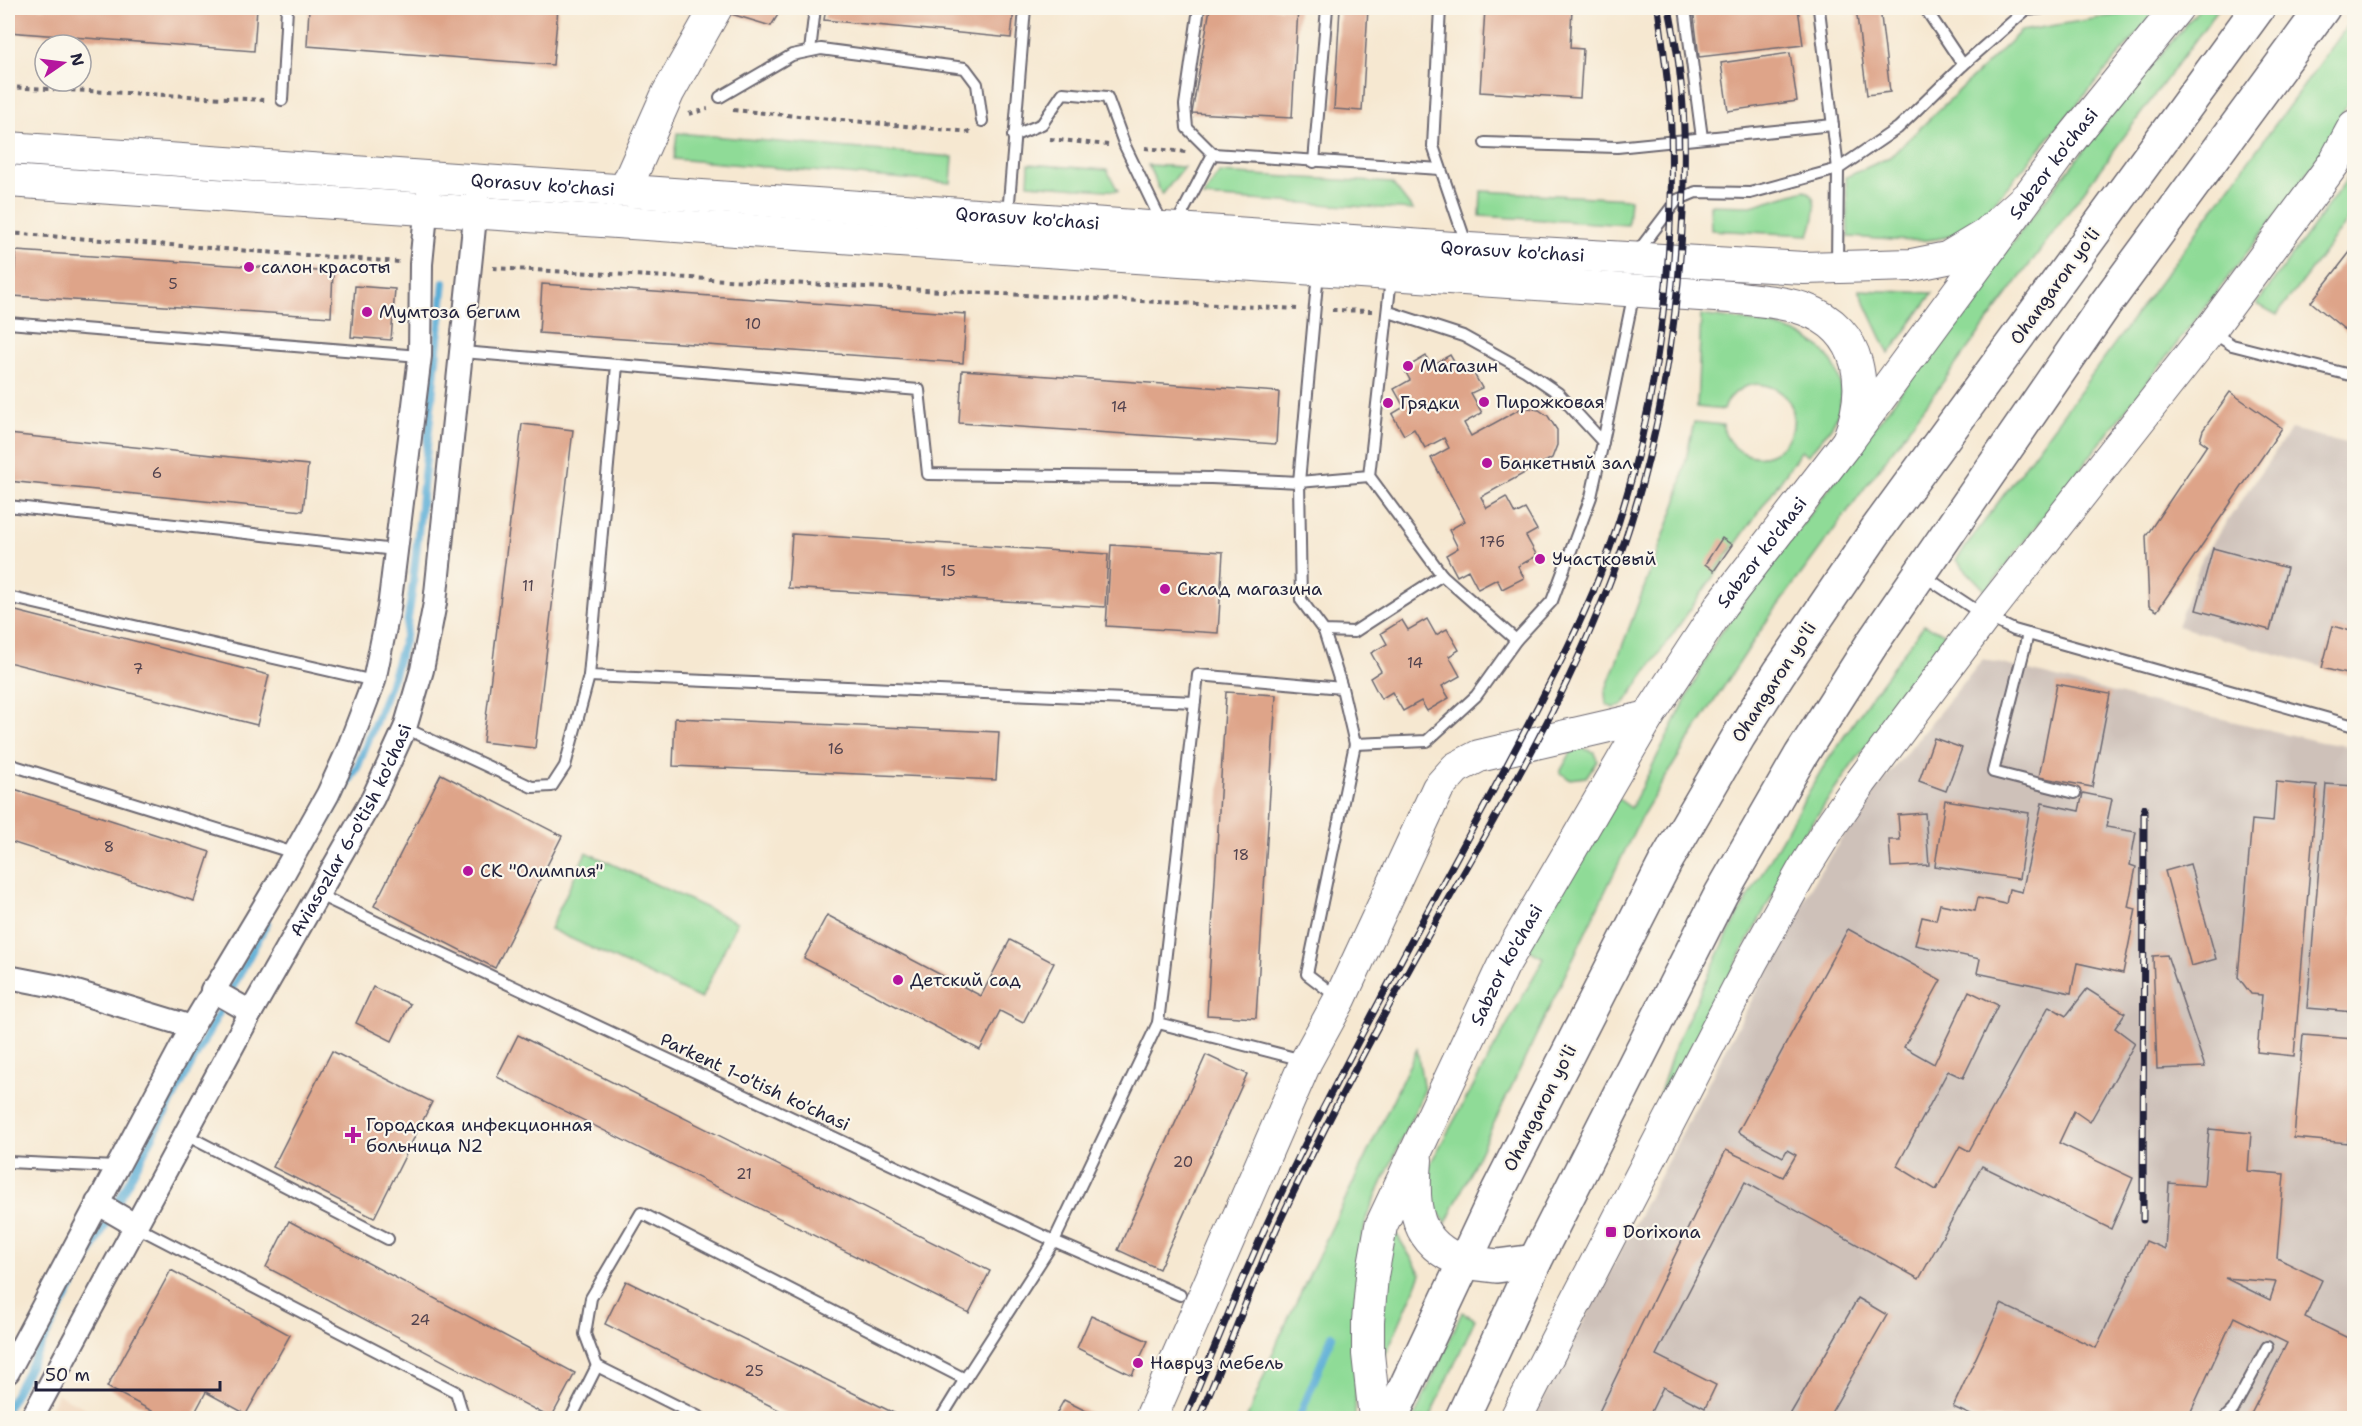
<svg xmlns="http://www.w3.org/2000/svg" width="2362" height="1426" viewBox="0 0 2362 1426" font-family="'Shantell Sans',sans-serif">
<style>
.built{fill:#f0d5bc}
.industrial{fill:#cec1b9}
.green{fill:#8fdb97;stroke:#587e69;stroke-width:1.5}
.lines{fill:none;stroke-linecap:round;stroke-linejoin:round}
.stream{stroke:#5caed7;stroke-width:8}
.building{fill:#dea489;fill-rule:evenodd}
.lane-casing{stroke:#6c6770;stroke-width:14}
.street-casing{stroke:#6c6770;stroke-width:26}
.secondary-casing{stroke:#6c6770;stroke-width:34}
.highway-casing{stroke:#6c6770;stroke-width:36}
.path{stroke:#6c6770;stroke-width:4;stroke-dasharray:4.5 4.5;stroke-linecap:butt}
.lane{stroke:#fff;stroke-width:10}
.street{stroke:#fff;stroke-width:22}
.secondary{stroke:#fff;stroke-width:32}
.highway{stroke:#fff;stroke-width:33}
.rail-casing{stroke:#22223b;stroke-width:7}
.rail{stroke:#fbf7ec;stroke-width:4.5;stroke-dasharray:14;stroke-linecap:butt}
.poi-dot{fill:#b5179e;stroke:#fbf7ec;stroke-width:2}
.labels{text-anchor:middle;dominant-baseline:central;stroke-width:4.5;stroke-linejoin:round;paint-order:stroke}
.number-label{font-size:15px;fill:#51424e}
.street-label{font-size:18px;fill:#22223b;stroke:#fbf7ec}
.poi-label{font-size:18px;fill:#22223b;stroke:#fbf7ec;text-anchor:start}
</style>
<rect width="100%" height="100%" fill="#fbf7ec"/>
<filter id="ink" filterUnits="userSpaceOnUse"><feTurbulence type="fractalNoise" baseFrequency=".0167" numOctaves="2"/><feDisplacementMap in="SourceGraphic" scale="12" xChannelSelector="R" yChannelSelector="G"/><feConvolveMatrix kernelMatrix="1 2 1 2 8 2 1 2 1" color-interpolation-filters="sRGB"/></filter>
<filter id="wash" filterUnits="userSpaceOnUse"><feTurbulence type="fractalNoise" baseFrequency=".008" numOctaves="4" result="noise"/><feDisplacementMap in="SourceGraphic" scale="24" xChannelSelector="R" yChannelSelector="G"/><feGaussianBlur stdDeviation="1.35" result="paint"/><feColorMatrix in="noise" values="0 0 0 0 0 0 0 0 0 0 0 0 0 0 0 0 0 1.4 0 .05"/><feComposite in="paint" operator="in"/></filter>
<g filter="url(#wash)">
<rect width="100%" height="100%" fill="#f6e8d1"/>
<!-- built -->
<path class="built" d="M 58,1394 L 104,1418 L 44,1418 Z"/>
<!-- industrial -->
<g class="industrial">
<path d="M 2291,429 L 2354,445 L 2354,676 L 2177,626 L 2203,556 Z"/>
<path d="M 1983,659 L 2137,699 L 2321,742 L 2354,747 L 2354,1418 L 1533,1418 L 1814,881 L 1865,803 Z"/>
</g>
<!-- green -->
<g class="green">
<path d="M 2159,8 L 1980,219 C 1975,222 1970,227 1965,230 C 1932,248 1884,238 1848,237 L 1846,177 L 1890,157 L 2021,31 Z"/>
<path d="M 2200,8 L 2219,8 L 1768,619 L 1683,749 L 1640,819 L 1446,1223 C 1432,1206 1427,1188 1429,1166 L 1544,958 L 1526,949 L 1613,795 L 1631,808 L 1717,638 L 2040,206 L 2133,88 Z"/>
<path d="M 2354,17 L 2354,92 L 2318,157 L 2294,192 L 1986,591 L 1956,560 Z"/>
<path d="M 677,133 L 953,157 L 951,183 L 674,159 Z"/>
<path d="M 1029,164 L 1107,170 L 1118,191 L 1028,184 Z"/>
<path d="M 1148,165 L 1184,167 L 1162,195 Z"/>
<path d="M 2354,169 L 2354,212 L 2277,315 L 2257,304 Z"/>
<path d="M 1219,173 L 1392,183 L 1413,210 L 1203,197 Z"/>
<path d="M 1805,190 C 1821,198 1814,221 1809,235 L 1711,230 L 1710,205 L 1751,206 Z"/>
<path d="M 1481,191 L 1630,199 L 1628,225 L 1480,216 Z"/>
<path d="M 1859,290 L 1933,293 L 1889,354 Z"/>
<path d="M 1701,315 C 1749,323 1822,321 1839,378 C 1843,391 1841,410 1834,422 C 1827,434 1817,444 1808,455 L 1802,450 L 1623,705 L 1613,708 L 1606,704 L 1605,692 L 1677,500 L 1694,422 L 1723,425 C 1724,436 1731,445 1740,451 C 1785,477 1819,402 1768,386 C 1749,380 1729,392 1724,410 L 1697,407 Z"/>
<path d="M 1924,625 L 1944,633 L 1948,639 L 1852,765 L 1807,830 L 1649,1127 L 1675,1046 L 1727,936 L 1754,887 L 1822,769 L 1871,697 Z"/>
<path d="M 1581,748 L 1595,752 L 1597,761 L 1586,777 L 1569,779 L 1560,772 L 1573,749 Z"/>
<path d="M 586,852 L 737,922 L 701,999 L 550,929 Z"/>
<path d="M 1417,1049 L 1424,1091 L 1367,1216 L 1360,1248 L 1355,1418 L 1247,1418 L 1279,1338 Z"/>
<path d="M 1394,1230 L 1421,1274 L 1378,1372 L 1380,1299 Z"/>
<path d="M 1462,1312 L 1475,1319 L 1430,1418 L 1414,1418 Z"/>
</g>
<g class="lines">
<!-- stream -->
<g class="stream">
<path d="M 312,845 L 358,766 L 393,677 L 405,637 L 412,593 L 444,282"/>
<path d="M 8,1407 L 267,923"/>
<path d="M 1299,1418 L 1332,1336"/>
</g>
</g>
<g id="blocks">
<!-- building -->
<g class="building">
<path d="M 8,8 L 257,8 L 254,51 L 8,32 Z"/>
<path d="M 309,8 L 558,8 L 553,65 L 307,46 Z"/>
<path d="M 732,8 L 782,8 L 771,26 L 728,13 Z"/>
<path d="M 826,8 L 1014,8 L 1011,38 L 824,20 Z"/>
<path d="M 1210,8 L 1298,8 L 1292,118 L 1192,113 Z"/>
<path d="M 1340,8 L 1368,8 L 1362,111 L 1334,109 Z"/>
<path d="M 1485,8 L 1572,8 L 1570,48 L 1583,49 L 1580,98 L 1480,92 Z"/>
<path d="M 1693,8 L 1798,8 L 1803,45 L 1699,57 Z"/>
<path d="M 1856,8 L 1880,8 L 1890,92 L 1867,95 Z"/>
<path d="M 1790,53 L 1797,101 L 1728,111 L 1721,63 Z"/>
<path d="M 2354,247 L 2354,337 L 2311,302 Z"/>
<path d="M 16,251 L 333,272 L 331,317 L 13,296 Z"/>
<path d="M 542,284 L 966,314 L 963,363 L 539,333 Z"/>
<path d="M 355,286 L 395,289 L 391,340 L 351,337 Z"/>
<path d="M 1450,355 L 1460,372 L 1470,367 L 1482,388 L 1471,393 L 1482,413 L 1464,423 L 1471,436 L 1520,409 L 1529,408 L 1539,410 L 1548,416 L 1557,430 L 1557,445 L 1552,458 L 1481,497 L 1487,508 L 1506,497 L 1515,514 L 1525,509 L 1537,530 L 1526,536 L 1537,556 L 1518,566 L 1524,578 L 1502,589 L 1497,579 L 1478,589 L 1468,570 L 1457,576 L 1446,555 L 1458,548 L 1449,530 L 1465,521 L 1431,458 L 1449,448 L 1444,438 L 1425,448 L 1414,429 L 1404,435 L 1392,414 L 1404,407 L 1394,389 L 1410,380 L 1404,369 L 1426,356 L 1431,366 Z"/>
<path d="M 962,370 L 1279,392 L 1276,444 L 959,423 Z"/>
<path d="M 2230,392 L 2282,428 L 2157,611 L 2149,606 L 2146,536 L 2207,445 L 2200,440 L 2203,430 Z"/>
<path d="M 522,424 L 573,430 L 535,748 L 483,742 Z"/>
<path d="M 8,434 L 308,465 L 303,511 L 8,481 Z"/>
<path d="M 792,534 L 1108,554 L 1105,607 L 788,588 Z"/>
<path d="M 1722,538 L 1732,545 L 1714,571 L 1705,564 Z"/>
<path d="M 1111,545 L 1223,552 L 1218,633 L 1106,626 Z"/>
<path d="M 2213,548 L 2287,568 L 2270,630 L 2196,610 Z"/>
<path d="M 8,609 L 269,675 L 257,725 L 8,662 Z"/>
<path d="M 1427,619 L 1436,635 L 1447,629 L 1459,650 L 1449,656 L 1460,676 L 1442,686 L 1449,698 L 1427,711 L 1421,701 L 1403,711 L 1392,692 L 1381,699 L 1370,678 L 1381,671 L 1371,653 L 1387,644 L 1381,633 L 1402,620 L 1408,630 Z"/>
<path d="M 2333,626 L 2354,632 L 2354,676 L 2322,668 Z"/>
<path d="M 2057,684 L 2110,694 L 2092,787 L 2039,777 Z"/>
<path d="M 1226,692 L 1276,695 L 1256,1018 L 1207,1015 Z"/>
<path d="M 675,718 L 999,732 L 996,780 L 673,766 Z"/>
<path d="M 1934,738 L 1962,748 L 1946,791 L 1919,781 Z"/>
<path d="M 441,774 L 562,836 L 495,968 L 374,906 Z"/>
<path d="M 2276,782 L 2317,786 L 2294,1056 L 2257,1052 L 2262,995 L 2251,994 L 2238,977 L 2252,820 L 2273,822 Z"/>
<path d="M 2326,784 L 2354,786 L 2354,1012 L 2307,1008 Z"/>
<path d="M 8,787 L 210,852 L 194,901 L 8,841 Z"/>
<path d="M 2083,793 L 2112,799 L 2106,827 L 2136,832 L 2130,865 L 2136,867 L 2128,907 L 2136,909 L 2123,973 L 2077,963 L 2071,993 L 1977,973 L 1980,959 L 1915,945 L 1922,917 L 1936,920 L 1940,904 L 1975,911 L 1978,898 L 2006,904 L 2009,889 L 2022,892 L 2042,803 L 2079,811 Z"/>
<path d="M 1945,800 L 2029,813 L 2019,879 L 1935,866 Z"/>
<path d="M 1925,813 L 1929,865 L 1891,867 L 1889,840 L 1900,840 L 1898,815 Z"/>
<path d="M 2190,864 L 2216,959 L 2191,966 L 2165,871 Z"/>
<path d="M 827,915 L 981,996 L 1010,940 L 1054,963 L 1023,1023 L 1000,1011 L 980,1050 L 804,958 Z"/>
<path d="M 1848,929 L 1941,980 L 1904,1047 L 1934,1064 L 1969,991 L 1998,1005 L 1963,1078 L 1948,1071 L 1897,1166 L 1936,1190 L 1960,1146 L 1969,1151 L 2049,1006 L 2066,1016 L 2087,989 L 2125,1013 L 2115,1028 L 2135,1043 L 2090,1122 L 2074,1111 L 2059,1143 L 2133,1178 L 2111,1229 L 1982,1166 L 1919,1279 L 1745,1182 L 1656,1355 L 1716,1385 L 1705,1408 L 1663,1387 L 1648,1418 L 1596,1418 L 1726,1150 L 1783,1177 L 1796,1155 L 1787,1150 L 1783,1157 L 1738,1132 Z"/>
<path d="M 2167,955 L 2205,1067 L 2157,1069 L 2153,956 Z"/>
<path d="M 373,987 L 410,1004 L 392,1041 L 356,1023 Z"/>
<path d="M 518,1035 L 990,1271 L 969,1313 L 497,1077 Z"/>
<path d="M 2303,1035 L 2354,1039 L 2348,1143 L 2294,1138 Z"/>
<path d="M 332,1051 L 432,1102 L 374,1218 L 273,1167 Z"/>
<path d="M 1206,1055 L 1247,1074 L 1159,1269 L 1118,1250 Z"/>
<path d="M 2209,1129 L 2251,1133 L 2248,1171 L 2284,1174 L 2277,1258 L 2322,1280 L 2305,1317 L 2354,1341 L 2354,1379 L 2352,1384 L 2354,1385 L 2354,1418 L 2249,1418 L 2287,1343 L 2234,1317 L 2188,1418 L 1977,1418 L 1953,1407 L 2001,1304 L 2096,1348 L 2146,1241 L 2165,1249 L 2169,1183 L 2204,1186 ZM 2225,1278 L 2276,1282 L 2270,1300 Z"/>
<path d="M 289,1221 L 575,1373 L 551,1418 L 266,1267 Z"/>
<path d="M 171,1270 L 290,1335 L 246,1414 L 206,1392 L 192,1418 L 165,1418 L 107,1387 Z"/>
<path d="M 626,1281 L 904,1418 L 795,1418 L 605,1324 Z"/>
<path d="M 1858,1298 L 1887,1315 L 1828,1418 L 1788,1418 Z"/>
<path d="M 1091,1316 L 1148,1341 L 1132,1375 L 1077,1348 Z"/>
<path d="M 1064,1400 L 1100,1418 L 1054,1418 Z"/>
</g>
</g>
</g>
<g filter="url(#ink)">
<use href="#blocks" fill-opacity="0" stroke="#6c6770" stroke-width="1.5"/>
<g class="lines">
<defs>
<g id="lane">
<path d="M 1199,8 L 1185,105 L 1187,128 L 1213,154"/>
<path d="M 1440,8 L 1433,146 L 1467,246"/>
<path d="M 1685,8 L 1702,138"/>
<path d="M 1925,8 L 1963,65"/>
<path d="M 1819,9 L 1838,169 L 1837,265"/>
<path d="M 2026,10 L 2044,8"/>
<path d="M 810,51 L 815,8"/>
<path d="M 720,97 L 792,55 L 821,49 L 965,68 L 977,84 L 982,121"/>
<path d="M 282,100 L 287,8"/>
<path d="M 1013,136 L 1042,124 L 1063,93 L 1107,97 L 1125,146 L 1163,225"/>
<path d="M 1485,143 L 1617,147 L 1833,125"/>
<path d="M 1314,162 L 1327,8"/>
<path d="M 1008,214 L 1025,8"/>
<path d="M 1176,225 L 1213,154 L 1440,169"/>
<path d="M 1636,254 L 1677,200 L 1696,192 L 1750,193 L 1838,169 L 1898,128 L 1963,65 L 2028,8"/>
<path d="M 8,323 L 420,356"/>
<path d="M 2212,332 L 2232,345 L 2354,376"/>
<path d="M 462,352 L 919,390 L 928,474 L 1211,478 L 1299,482 L 1318,272"/>
<path d="M 617,365 L 589,676 L 1195,702"/>
<path d="M 1603,442 L 1634,292"/>
<path d="M 1369,476 L 1299,482 L 1301,600 L 1324,631 L 1354,632 L 1442,575 L 1369,476 L 1391,278"/>
<path d="M 8,506 L 395,550"/>
<path d="M 1442,575 L 1516,640"/>
<path d="M 1924,576 L 1985,616 L 2014,630 L 2354,726"/>
<path d="M 8,597 L 374,681"/>
<path d="M 1324,631 L 1342,688 L 1355,744 L 1427,741 L 1476,696 L 1516,640 L 1552,601 L 1591,497 L 1603,442 L 1558,393 L 1526,371 L 1463,336 L 1389,312"/>
<path d="M 2028,634 L 1993,772 L 2075,793"/>
<path d="M 405,728 L 532,787 L 552,786 L 565,766 L 589,676"/>
<path d="M 8,764 L 294,853"/>
<path d="M 317,894 L 1054,1241 L 1180,1295"/>
<path d="M 1337,997 L 1307,974 L 1355,744"/>
<path d="M 1303,1060 L 1158,1023 L 1198,675 L 1342,688"/>
<path d="M 184,1134 L 388,1239"/>
<path d="M 8,1162 L 116,1167"/>
<path d="M 135,1226 L 456,1392 L 464,1418"/>
<path d="M 597,1366 L 585,1334 L 591,1298 L 641,1213 L 965,1379 L 1054,1241 L 1158,1023"/>
<path d="M 571,1418 L 597,1366 L 701,1418"/>
<path d="M 941,1418 L 965,1379"/>
<path d="M 2225,1418 L 2233,1410 L 2267,1347"/>
</g>
<g id="street">
<path d="M 8,977 L 60,987 L 192,1027"/>
<path d="M 212,990 L 251,1012"/>
<path d="M 97,1203 L 135,1225"/>
<path d="M 8,1372 L 192,1027 L 277,885 L 328,794 L 347,752 L 374,681 L 389,608 L 420,356 L 421,264 L 428,194"/>
<path id="s1" d="M 32,1418 L 251,1012 L 373,798 L 405,728 L 422,670 L 435,603 L 477,198"/>
</g>
<g id="secondary">
<path id="s2" d="M 8,148 L 1468,249 L 1804,268 L 1912,265 L 1947,258 L 1985,235 L 2026,198"/>
<path d="M 8,181 L 1730,297 C 1754,300 1780,301 1804,309 C 1864,330 1869,389 1848,441"/>
<path d="M 625,190 L 668,93 L 716,8"/>
<path d="M 1416,1160 C 1412,1207 1414,1244 1464,1262"/>
<path d="M 1151,1418 L 1306,1061 L 1340,999 L 1438,788 L 1456,768 L 1479,756 L 1648,717"/>
<path id="s3" d="M 1375,1418 L 1368,1354 L 1368,1321 L 1372,1276 L 1381,1226 L 1503,966 L 1648,717 L 1722,604 L 1848,441 L 2067,144 L 2177,8"/>
<path d="M 1516,1418 L 1752,961 L 1803,870 L 1831,825 L 1861,782 L 1985,616 L 2210,330 L 2334,163 L 2354,126"/>
</g>
<g id="highway">
<path d="M 1464,1262 L 1497,1266 L 1535,1261"/>
<path d="M 1391,1418 L 1497,1193 L 1665,863 L 1739,736 L 1779,673 L 1877,529 L 2258,8"/>
<path d="M 1462,1418 L 1535,1261 L 1721,894 L 1801,755 L 1873,642 L 2104,306 L 2323,8"/>
</g>
</defs>
<!-- lane casing -->
<use href="#lane" class="lane-casing"/>
<!-- street casing -->
<use href="#street" class="street-casing"/>
<!-- secondary casing -->
<use href="#secondary" class="secondary-casing"/>
<!-- highway casing -->
<use href="#highway" class="highway-casing"/>
<!-- path -->
<g class="path">
<path d="M 8,87 L 266,100"/>
<path d="M 733,110 L 971,132"/>
<path d="M 689,114 L 708,109"/>
<path d="M 1050,139 L 1108,145"/>
<path d="M 1145,148 L 1186,152"/>
<path d="M 8,233 L 399,262"/>
<path d="M 493,268 L 1297,309"/>
<path d="M 1332,310 L 1372,311"/>
</g>
<!-- lane -->
<use href="#lane" class="lane"/>
<!-- street -->
<use href="#street" class="street"/>
<!-- secondary -->
<use href="#secondary" class="secondary"/>
<!-- highway -->
<use href="#highway" class="highway"/>
<defs>
<g id="rail">
<path d="M 2143,1220 L 2144,808"/>
<path d="M 1185,1418 C 1214,1351 1240,1282 1271,1215 C 1304,1143 1341,1073 1378,1004 C 1418,927 1460,852 1501,776 C 1533,715 1566,655 1593,592 C 1653,447 1675,284 1671,129 C 1670,88 1663,48 1658,8"/>
<path d="M 1199,1418 C 1227,1353 1251,1286 1280,1221 C 1312,1152 1347,1084 1383,1017 C 1458,876 1548,741 1606,592 C 1654,472 1677,341 1683,212 C 1685,167 1686,121 1680,75 C 1678,53 1673,30 1669,8"/>
</g>
</defs>
<!-- rail casing -->
<use href="#rail" class="rail-casing"/>
<!-- rail -->
<use href="#rail" class="rail"/>
</g>
</g>
<!-- markers -->
<g class="poi-dot">
<circle cx="249" cy="267" r="6"/>
<circle cx="367" cy="312" r="6"/>
<circle cx="1408" cy="366" r="6"/>
<circle cx="1484" cy="402" r="6"/>
<circle cx="1388" cy="403" r="6"/>
<circle cx="1487" cy="463" r="6"/>
<circle cx="1540" cy="559" r="6"/>
<circle cx="1165" cy="589" r="6"/>
<circle cx="468" cy="871" r="6"/>
<circle cx="898" cy="980" r="6"/>
<path d="M350 1126h6v6h6v6h-6v6h-6v-6h-6v-6h6z"/>
<rect x="1605" y="1226" width="12" height="12" rx="3"/>
<circle cx="1138" cy="1363" r="6"/>
</g>
<g class="labels">
<!-- number labels -->
<g class="number-label">
<text x="173" y="284">5</text>
<text x="753" y="324">10</text>
<text x="1119" y="407">14</text>
<text x="157" y="473">6</text>
<text x="1492" y="542">17б</text>
<text x="948" y="571">15</text>
<text x="528" y="586">11</text>
<text x="1415" y="663">14</text>
<text x="138" y="669">7</text>
<text x="836" y="749">16</text>
<text x="109" y="847">8</text>
<text x="1241" y="855">18</text>
<text x="1183" y="1162">20</text>
<text x="744" y="1174">21</text>
<text x="420" y="1320">24</text>
<text x="754" y="1371">25</text>
</g>
<!-- street labels -->
<g class="street-label">
<text stroke="none"><textPath href="#s3" startOffset="1455">Sabzor ko'chasi</textPath></text>
<text stroke="none"><textPath href="#s2" startOffset="536">Qorasuv ko'chasi</textPath></text>
<text stroke="none"><textPath href="#s2" startOffset="1022">Qorasuv ko'chasi</textPath></text>
<text stroke="none"><textPath href="#s2" startOffset="1508">Qorasuv ko'chasi</textPath></text>
<text transform="translate(2055 286) rotate(-54)">Ohangaron yoʻli</text>
<text stroke="none"><textPath href="#s3" startOffset="969">Sabzor ko'chasi</textPath></text>
<text transform="translate(1774 682) rotate(-57)">Ohangaron yoʻli</text>
<text stroke="none"><textPath href="#s1" startOffset="669">Aviasozlar 6-o'tish ko'chasi</textPath></text>
<text stroke="none"><textPath href="#s3" startOffset="483">Sabzor ko'chasi</textPath></text>
<text transform="translate(755 1082) rotate(25)">Parkent 1-o'tish ko'chasi</text>
<text transform="translate(1540 1108) rotate(-63)">Ohangaron yoʻli</text>
</g>
<!-- poi labels -->
<g class="poi-label">
<text x="261" y="267">салон красоты</text>
<text x="379" y="312">Мумтоза бегим</text>
<text x="1420" y="366">Магазин</text>
<text x="1496" y="402">Пирожковая</text>
<text x="1400" y="403">Грядки</text>
<text x="1499" y="463">Банкетный зал</text>
<text x="1552" y="559">Участковый</text>
<text x="1177" y="589">Склад магазина</text>
<text x="480" y="871">СК "Олимпия"</text>
<text x="910" y="980">Детский сад</text>
<text x="366" y="1125">Городская инфекционная<tspan x="366" dy="21">больница N2</tspan></text>
<text x="1623" y="1232">Dorixona</text>
<text x="1150" y="1363">Навруз мебель</text>
</g>
</g>
<!-- margin -->
<rect width="2362" height="1426" fill="none" stroke="#fbf7ec" stroke-width="30"/>
<!-- north arrow -->
<g transform="translate(63 63) rotate(76)"><circle r="28" fill="#fbf7ec" stroke="#a4a2a5" stroke-width="1.5"/>
<path d="M0-4.5L10 22L0 15L-10 22Z" fill="#b5179e"/>
<text y="-9" font-size="16" font-weight="bold" text-anchor="middle" fill="#22223b">N</text>
</g>
<!-- scale -->
<path d="M36 1381v9h184v-9" fill="none" stroke="#22223b" stroke-width="3"/>
<text x="45" y="1381" font-size="18" fill="#22223b" stroke="#fbf7ec" stroke-width="4.5" paint-order="stroke">50 m</text>
</svg>
